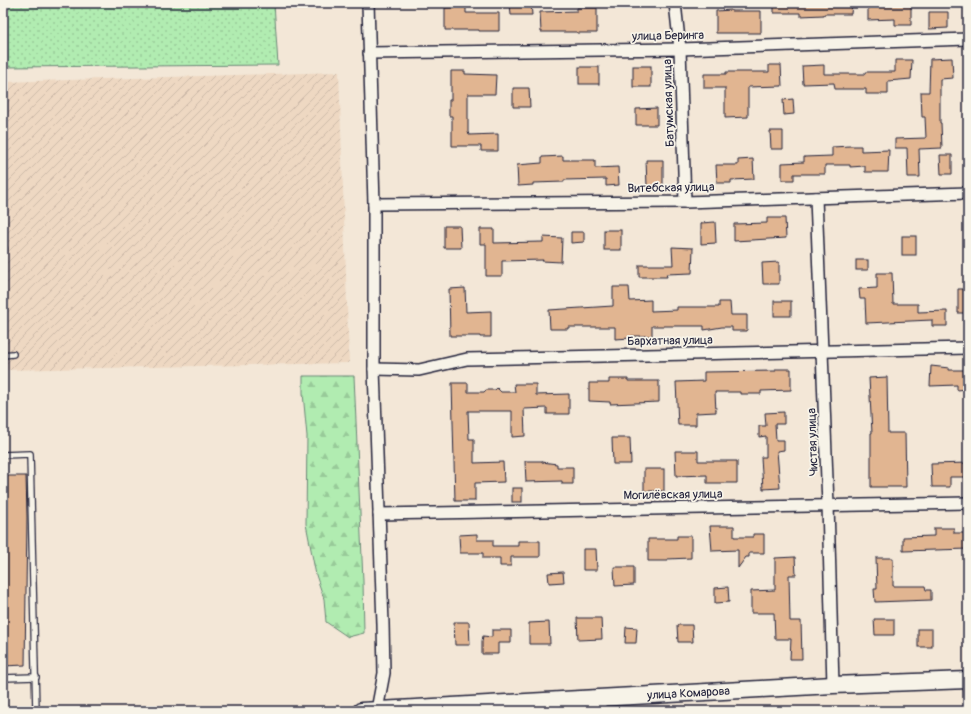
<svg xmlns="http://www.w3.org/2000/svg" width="971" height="714" viewBox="0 0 971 714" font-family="Pangolin,sans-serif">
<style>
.industrial{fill:url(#industrial-furrows)}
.green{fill:url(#green-dots);stroke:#6a8776}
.forest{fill:url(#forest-firs);stroke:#6a8776}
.building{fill:#e1b591;stroke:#22223b}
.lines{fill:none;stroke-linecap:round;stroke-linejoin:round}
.lane-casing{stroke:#22223b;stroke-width:8}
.street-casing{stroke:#22223b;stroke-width:14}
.secondary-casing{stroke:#22223b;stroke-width:19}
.lane{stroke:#f7f3e8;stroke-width:5.5}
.street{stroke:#f7f3e8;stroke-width:11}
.secondary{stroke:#f7f3e8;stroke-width:16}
.labels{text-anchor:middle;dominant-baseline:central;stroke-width:3.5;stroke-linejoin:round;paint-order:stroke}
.street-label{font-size:12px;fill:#22223b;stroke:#f7f3e8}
</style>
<defs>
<pattern id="industrial-furrows" width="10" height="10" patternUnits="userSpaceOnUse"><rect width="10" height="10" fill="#eed8c2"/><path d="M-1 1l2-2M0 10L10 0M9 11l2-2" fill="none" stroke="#ccb9a8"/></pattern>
<pattern id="green-dots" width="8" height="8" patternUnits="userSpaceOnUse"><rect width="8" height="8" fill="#b1ecb1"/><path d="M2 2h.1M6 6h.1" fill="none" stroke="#98ca99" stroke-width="1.8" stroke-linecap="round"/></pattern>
<pattern id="forest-firs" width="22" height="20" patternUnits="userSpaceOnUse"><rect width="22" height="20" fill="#b1ecb1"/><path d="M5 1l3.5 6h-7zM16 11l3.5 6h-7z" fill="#98ca99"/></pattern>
</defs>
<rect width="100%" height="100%" fill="#f3e7d7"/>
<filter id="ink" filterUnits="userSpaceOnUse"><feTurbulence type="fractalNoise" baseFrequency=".025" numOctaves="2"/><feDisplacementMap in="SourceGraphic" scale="8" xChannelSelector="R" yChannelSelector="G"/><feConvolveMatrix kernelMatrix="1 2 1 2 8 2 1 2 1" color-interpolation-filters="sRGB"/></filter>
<g filter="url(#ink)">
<!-- industrial -->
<path class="industrial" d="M 339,72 L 349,363 L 3,370 L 3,82 Z"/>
<!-- green -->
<path class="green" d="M 3,3 L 274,3 L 278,65 L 3,67 Z"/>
<!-- forest -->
<g class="forest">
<path d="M 303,376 L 354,376 L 363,581 L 364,633 L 348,637 L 326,622 L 324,599 L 316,575 L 306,524 L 307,436 L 303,393 Z"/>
<path d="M 593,703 L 594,711 L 517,711 Z"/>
</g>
<!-- building -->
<g class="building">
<path d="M 510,3 L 531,3 L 532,15 L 511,15 Z"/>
<path d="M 774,3 L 852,3 L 851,14 L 824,14 L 824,15 L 800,16 L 800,13 L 774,13 Z"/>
<path d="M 868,3 L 885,3 L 885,5 L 911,4 L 911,25 L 895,25 L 895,19 L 868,20 Z"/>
<path d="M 466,7 L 466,13 L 499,13 L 499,31 L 479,31 L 479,30 L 445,30 L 445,8 Z"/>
<path d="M 577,8 L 597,8 L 597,33 L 577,33 L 577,32 L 541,32 L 540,12 L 577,11 Z"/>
<path d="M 731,10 L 731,11 L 761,11 L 761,33 L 716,33 L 716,11 Z"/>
<path d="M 929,12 L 948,12 L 948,28 L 929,29 Z"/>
<path d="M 952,58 L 953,78 L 940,79 L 940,123 L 941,123 L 942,148 L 919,149 L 920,177 L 908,177 L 907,148 L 895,148 L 895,139 L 926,138 L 925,117 L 922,117 L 921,92 L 929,92 L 930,59 Z"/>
<path d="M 895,60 L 912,60 L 911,79 L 888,81 L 888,94 L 866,94 L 866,89 L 835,89 L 834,83 L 803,84 L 802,66 L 824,65 L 824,74 L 865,74 L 865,72 L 895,72 Z"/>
<path d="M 769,65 L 781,65 L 782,86 L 748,87 L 748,117 L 725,118 L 725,88 L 704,88 L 704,74 L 726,74 L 726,72 L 769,72 Z"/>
<rect x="633" y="66" width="18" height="21"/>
<rect x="579" y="67" width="20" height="17"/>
<path d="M 451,71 L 465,71 L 465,74 L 496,75 L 495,94 L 468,94 L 468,132 L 469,135 L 498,134 L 498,151 L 481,151 L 481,146 L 452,146 L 452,116 L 449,116 L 449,100 L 451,100 Z"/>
<path d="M 513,88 L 529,88 L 530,107 L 513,107 Z"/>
<path d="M 793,99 L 794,114 L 784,115 L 783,100 Z"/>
<path d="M 657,108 L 657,125 L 636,125 L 636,109 Z"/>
<path d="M 770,131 L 783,131 L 783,149 L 771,149 Z"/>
<path d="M 850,146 L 861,146 L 861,151 L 889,150 L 888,172 L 865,172 L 865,166 L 850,167 L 850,165 L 825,165 L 825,174 L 794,174 L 794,180 L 782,180 L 782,163 L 804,162 L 804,157 L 832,156 L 832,147 Z"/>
<path d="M 940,155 L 952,155 L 952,174 L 941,174 Z"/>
<path d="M 563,156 L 563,160 L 595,160 L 595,168 L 618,167 L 619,185 L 606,186 L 606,179 L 564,180 L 564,182 L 533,183 L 533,185 L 518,186 L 517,165 L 542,163 L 542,157 Z"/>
<path d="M 753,159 L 754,179 L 731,180 L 731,183 L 717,183 L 716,165 L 738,165 L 738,160 Z"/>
<path d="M 646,160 L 663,160 L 663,185 L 647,186 Z"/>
<path d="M 767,218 L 785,218 L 786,238 L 734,241 L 734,224 L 767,223 Z"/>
<path d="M 715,222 L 716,243 L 701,244 L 701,223 Z"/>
<path d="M 444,226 L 460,226 L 461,248 L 444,248 Z"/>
<path d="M 480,229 L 494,229 L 494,243 L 543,242 L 543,237 L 562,238 L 561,262 L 542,261 L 543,260 L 502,261 L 502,276 L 486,276 L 486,244 L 480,244 Z"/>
<rect x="604" y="230" width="17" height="20"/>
<path d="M 571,232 L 584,232 L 584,242 L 571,243 Z"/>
<rect x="902" y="236" width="14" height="19"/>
<path d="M 672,247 L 693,248 L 692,273 L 666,274 L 667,277 L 639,277 L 639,265 L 673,265 Z"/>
<rect x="856" y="260" width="12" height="10"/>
<path d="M 779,262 L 779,284 L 763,284 L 762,263 Z"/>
<path d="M 877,273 L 892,273 L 893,304 L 918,304 L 918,312 L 947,311 L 947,326 L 932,326 L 932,320 L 866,323 L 865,299 L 860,299 L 859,289 L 877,288 Z"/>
<path d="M 613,287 L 629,287 L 630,301 L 651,300 L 651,311 L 677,310 L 677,307 L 719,307 L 719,302 L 730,302 L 731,315 L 747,315 L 747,331 L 732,331 L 732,327 L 722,327 L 704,330 L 704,326 L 652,326 L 652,336 L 631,336 L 631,338 L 615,339 L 615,327 L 568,327 L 568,329 L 550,329 L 549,310 L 613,306 Z"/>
<path d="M 465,288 L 466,312 L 491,311 L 491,337 L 480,337 L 480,336 L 450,336 L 449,289 Z"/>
<path d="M 958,289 L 967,289 L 968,313 L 958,313 Z"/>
<rect x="774" y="301" width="17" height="15"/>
<path d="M 931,366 L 949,368 L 949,370 L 968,370 L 968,389 L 957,390 L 957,385 L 930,386 Z"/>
<path d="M 776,369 L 791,369 L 791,390 L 761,391 L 761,394 L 740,394 L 740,392 L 715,392 L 716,412 L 696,413 L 696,425 L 678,425 L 676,382 L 704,381 L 704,372 L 776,371 Z"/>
<path d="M 887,377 L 888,433 L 905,433 L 906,487 L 871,487 L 871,433 L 872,433 L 869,378 Z"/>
<path d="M 609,379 L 628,379 L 628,381 L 659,381 L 659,402 L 610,404 L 610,402 L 589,401 L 589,383 L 609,383 Z"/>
<path d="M 452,383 L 468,383 L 468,392 L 484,392 L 486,390 L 495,390 L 497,388 L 501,392 L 515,392 L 514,384 L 536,384 L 536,395 L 569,394 L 569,414 L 547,414 L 547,408 L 524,409 L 525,436 L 512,437 L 512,411 L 468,411 L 469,439 L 474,439 L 474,463 L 503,462 L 504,482 L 475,483 L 475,501 L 455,501 Z"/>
<path d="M 784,412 L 784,424 L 775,424 L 776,440 L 784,440 L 784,450 L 777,451 L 780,488 L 763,489 L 761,457 L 766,457 L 766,436 L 759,437 L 759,426 L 766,426 L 765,413 Z"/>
<path d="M 612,438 L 630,438 L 631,464 L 613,464 Z"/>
<path d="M 675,451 L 698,451 L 698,461 L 737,461 L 737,483 L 707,483 L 707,475 L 676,476 Z"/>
<path d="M 525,461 L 542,461 L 542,462 L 557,464 L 557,467 L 573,467 L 573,484 L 562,484 L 562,481 L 526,482 Z"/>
<path d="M 968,463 L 968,477 L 950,477 L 950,487 L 932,487 L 931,464 Z"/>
<rect x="644" y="469" width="20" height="22"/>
<path d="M 3,476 L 26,476 L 27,517 L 25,665 L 3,666 Z"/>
<rect x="512" y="488" width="10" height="14"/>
<path d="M 710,526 L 734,526 L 734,537 L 753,537 L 753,534 L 764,534 L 764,553 L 749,553 L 749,557 L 746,557 L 738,568 L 738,550 L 712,551 Z"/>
<path d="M 934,528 L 954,528 L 954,533 L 968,533 L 968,549 L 903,551 L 903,537 L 934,536 Z"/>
<path d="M 477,534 L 477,540 L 493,540 L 493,546 L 518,546 L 518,541 L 540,541 L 540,557 L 511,557 L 511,566 L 500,566 L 500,558 L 483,558 L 483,553 L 460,553 L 459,535 Z"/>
<path d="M 677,536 L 691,536 L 691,558 L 667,559 L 667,561 L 648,561 L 648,539 L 677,539 Z"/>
<path d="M 583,549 L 596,549 L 597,570 L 583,570 Z"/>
<path d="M 795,557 L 796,575 L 789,575 L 790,621 L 801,621 L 802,659 L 790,659 L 791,639 L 775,639 L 774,613 L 751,613 L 751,591 L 775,590 L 775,558 Z"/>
<path d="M 876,558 L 893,558 L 893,586 L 925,586 L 926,590 L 931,590 L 931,600 L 875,602 L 874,589 L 877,589 Z"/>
<path d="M 614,567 L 634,567 L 634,585 L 615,586 Z"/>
<path d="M 563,572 L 564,582 L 549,583 L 548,573 Z"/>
<path d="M 728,587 L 729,602 L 715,603 L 715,588 Z"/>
<path d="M 577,618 L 601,618 L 602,639 L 578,640 Z"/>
<path d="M 874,619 L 894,619 L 894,635 L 875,635 Z"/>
<path d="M 454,622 L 469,622 L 470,645 L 455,645 Z"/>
<path d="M 549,622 L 550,644 L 529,644 L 529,623 Z"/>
<path d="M 677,625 L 692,625 L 693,642 L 678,642 Z"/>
<path d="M 626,627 L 637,628 L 636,643 L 625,643 Z"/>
<rect x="918" y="629" width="14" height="18"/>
<path d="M 492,630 L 511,630 L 511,643 L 498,643 L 498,654 L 482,654 L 482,641 L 483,636 L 492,637 Z"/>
</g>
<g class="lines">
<defs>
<g id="lane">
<path d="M 3,249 L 4,249"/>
<path d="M 3,355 L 13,354"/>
<path d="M 3,455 L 30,454 L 36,711"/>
<path d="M 3,678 L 36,677"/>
</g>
<g id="street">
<path d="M 368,3 L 374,204 L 374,369 L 383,624 L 384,673 L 377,710"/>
<path d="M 675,3 L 680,49 L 685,202"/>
<path d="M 369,53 L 680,49 L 968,39"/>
<path d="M 816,198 L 828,505 L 833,685"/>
<path d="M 374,204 L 685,202 L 968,193"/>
<path d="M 374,369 L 419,370 L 467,359 L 968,348"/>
<path d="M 379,514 L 968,503"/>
<path d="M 600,711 L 600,697"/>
</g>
<g id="secondary">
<path id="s1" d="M 361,711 L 833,685 L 968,680"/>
</g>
</defs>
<!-- lane casing -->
<use href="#lane" class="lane-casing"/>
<!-- street casing -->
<use href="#street" class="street-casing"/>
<!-- secondary casing -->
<use href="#secondary" class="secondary-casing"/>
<!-- lane -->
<use href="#lane" class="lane"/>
<!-- street -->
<use href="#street" class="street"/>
<!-- secondary -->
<use href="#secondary" class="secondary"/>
</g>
</g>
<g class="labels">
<!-- street labels -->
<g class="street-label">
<text transform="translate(668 36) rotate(-1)">улица Беринга</text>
<text transform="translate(669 103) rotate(-92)">Батумская улица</text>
<text transform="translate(671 188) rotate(-1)">Витебская улица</text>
<text transform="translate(670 341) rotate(-1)">Бархатная улица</text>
<text transform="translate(813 442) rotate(-92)">Чистая улица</text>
<text transform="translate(673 495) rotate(-1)">Могилёвская улица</text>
<text stroke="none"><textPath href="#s1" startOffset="328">улица Комарова</textPath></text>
</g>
</g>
<!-- margin -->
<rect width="971" height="714" fill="none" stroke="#f7f3e8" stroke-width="16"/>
<rect x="8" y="8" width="955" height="698" fill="none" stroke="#22223b" stroke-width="1.5" filter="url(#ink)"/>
</svg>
